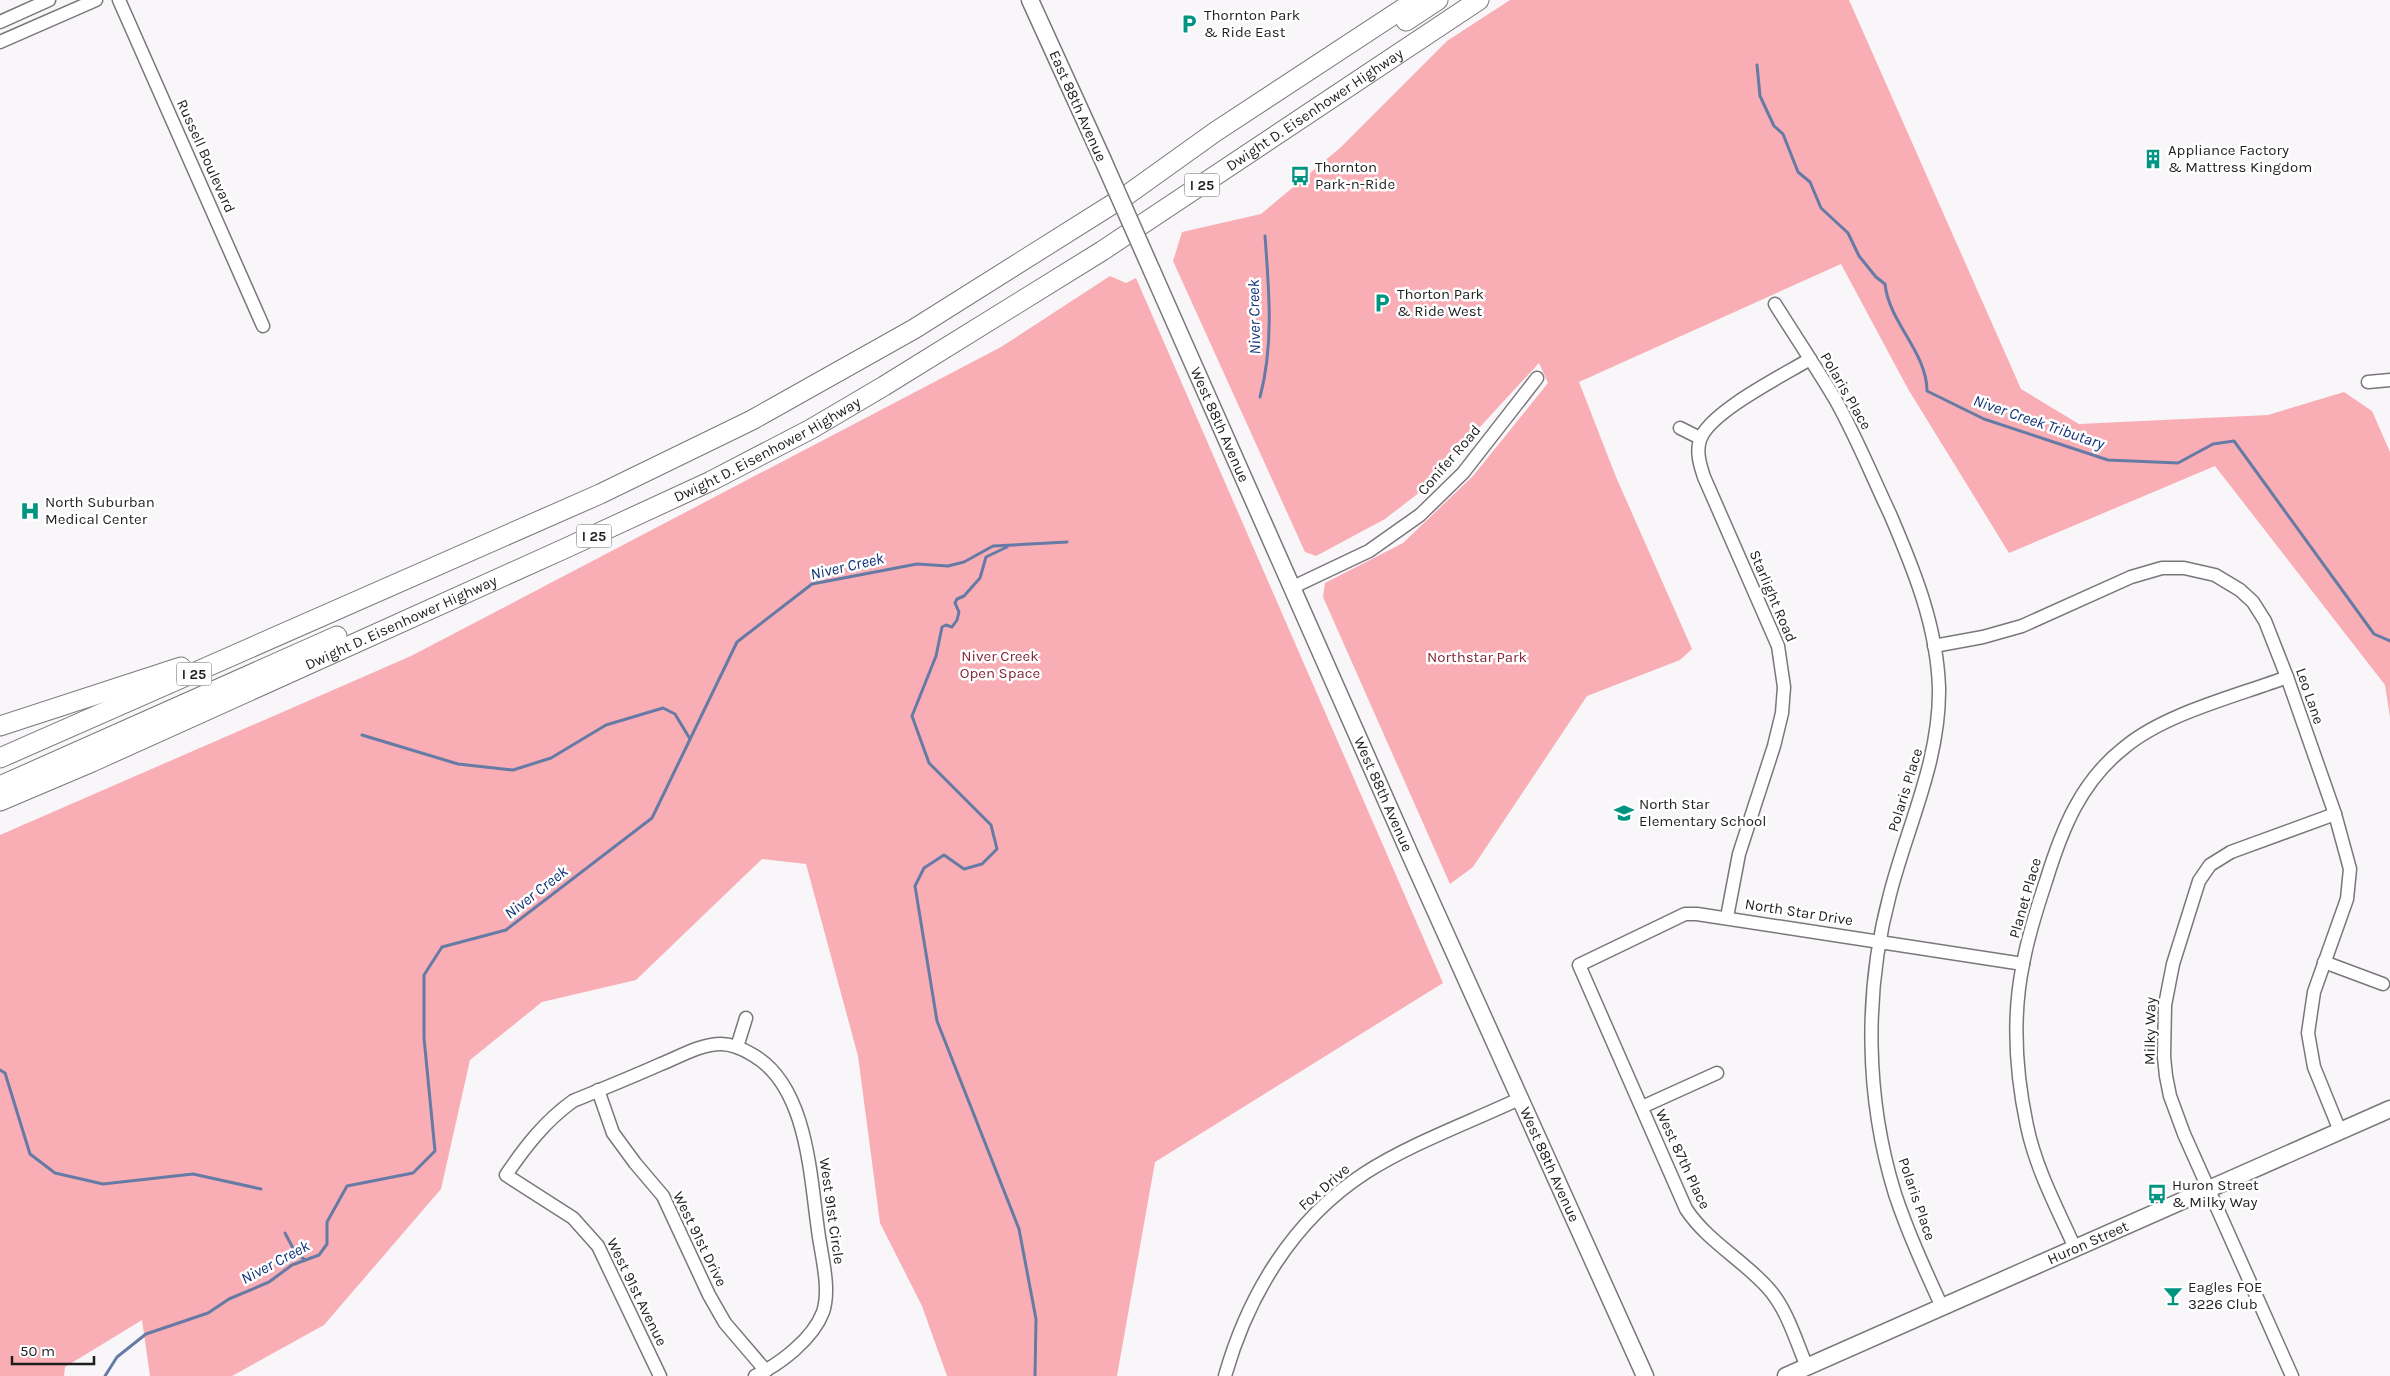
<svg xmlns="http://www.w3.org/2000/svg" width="2390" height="1376" viewBox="0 0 2390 1376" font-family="Karla,sans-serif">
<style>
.green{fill:#f9aeb5}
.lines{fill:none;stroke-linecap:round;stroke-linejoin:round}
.stream{stroke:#657aa5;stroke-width:3}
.minor-casing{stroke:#79777a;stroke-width:15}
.major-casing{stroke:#79777a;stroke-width:19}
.highway-casing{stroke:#79777a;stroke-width:21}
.minor{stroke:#fff;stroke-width:12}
.major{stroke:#fff;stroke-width:16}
.highway{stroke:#fff;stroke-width:19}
.major-bridge-casing{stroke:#79777a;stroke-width:19;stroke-linecap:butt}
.major-bridge{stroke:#fff;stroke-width:16}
.labels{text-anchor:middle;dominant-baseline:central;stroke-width:5;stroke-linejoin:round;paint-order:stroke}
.shield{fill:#fff;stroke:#636263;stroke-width:1}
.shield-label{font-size:14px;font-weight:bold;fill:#201f20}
.poi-label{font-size:15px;fill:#201f20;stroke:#fff;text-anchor:start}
.street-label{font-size:15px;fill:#201f20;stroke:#fff}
.park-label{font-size:15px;fill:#832639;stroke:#fff}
.water-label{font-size:16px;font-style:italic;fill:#123279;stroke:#fff}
</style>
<rect width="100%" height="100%" fill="#f8f6f9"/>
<!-- green -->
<g class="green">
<path d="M 1510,0 L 1849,0 L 2021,389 L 2079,424 L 2268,415 L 2344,392 L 2372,411 L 2390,452 L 2390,717 L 2385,685 L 2215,466 L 2009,553 L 1908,389 L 1841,264 L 1579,382 L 1616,477 L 1692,649 L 1680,660 L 1587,696 L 1473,867 L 1450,884 L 1323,597 L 1325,583 L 1403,543 L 1473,476 L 1548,383 L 1539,363 L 1420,492 L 1385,519 L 1316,556 L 1305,552 L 1173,261 L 1182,232 L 1261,214 L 1340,148 L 1447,41 Z"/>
<path d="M 1110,276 L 1126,283 L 1136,278 L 1443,983 L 1155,1162 L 1117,1376 L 947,1376 L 922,1306 L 880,1223 L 858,1056 L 806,864 L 762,859 L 636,980 L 542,1002 L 470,1060 L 441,1189 L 324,1325 L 232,1376 L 150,1376 L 142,1320 L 65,1367 L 64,1376 L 0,1376 L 0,835 L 411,656 L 1001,347 Z"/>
</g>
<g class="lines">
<!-- stream -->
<g class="stream">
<path d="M 1757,65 L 1760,96 L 1774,126 L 1783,134 L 1798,172 L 1810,182 L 1821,208 L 1848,233 L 1859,256 L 1876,277 L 1885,284 C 1889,323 1927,352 1927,391 L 1984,419 L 2108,460 L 2178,463 L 2213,444 L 2234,441 L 2374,634 L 2390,641"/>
<path d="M 1260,397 C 1274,345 1269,290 1265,236"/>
<path d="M 1007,547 L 986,557 L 980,578 L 964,596 L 957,599 L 955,603 L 959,612 L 957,620 L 952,627 L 946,625 L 942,627 L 936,656 L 912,716 L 929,763 L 991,825 L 997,849 L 982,864 L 964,869 L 944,855 L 924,868 L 915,886 L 937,1021 L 1019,1229 L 1036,1319 L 1035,1376"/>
<path d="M 362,735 L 458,764 L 513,770 L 551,758 L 606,725 L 663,708 L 675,714 L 690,739"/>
<path d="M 0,1070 L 5,1073 L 30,1154 L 55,1173 L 103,1184 L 193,1174 L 261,1189"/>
<path d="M 285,1233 L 295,1252 L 305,1260"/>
<path d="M 105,1376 L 117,1357 L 146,1334 L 208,1313 L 229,1299 L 269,1282 L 292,1265 L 319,1255 L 327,1244 L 327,1222 L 347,1186 L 413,1173 L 435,1151 L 424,1038 L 424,975 L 442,947 L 506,930 L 652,818 L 737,642 L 812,584 L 917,564 L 948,566 L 964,562 L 993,546 L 1067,542"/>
</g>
<defs>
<g id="minor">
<path d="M 119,0 L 263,326"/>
<path d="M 0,22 L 49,0"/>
<path d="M 0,42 L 96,0"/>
<path d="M 1775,304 C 1795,336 1816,367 1835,399 C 1856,436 1872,476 1890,514 C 1914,570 1937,626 1939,688 C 1940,761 1908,824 1890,894 C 1864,991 1865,1097 1895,1194 C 1908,1233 1925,1270 1942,1307"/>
<path d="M 2368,382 L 2390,380"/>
<path d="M 1680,428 L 1700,438"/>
<path d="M 1291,588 L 1369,551 L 1420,515 L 1463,473 L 1537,378"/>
<path d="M 1934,646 L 1983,637 L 2022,626 L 2131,577 L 2162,568 L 2184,568 L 2215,575 L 2240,590 L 2253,602 L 2265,621 L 2287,677 L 2335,814 L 2350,869 L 2347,899 L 2314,992 L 2308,1033 L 2314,1067 L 2340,1131"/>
<path d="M 1727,917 L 1739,854 L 1774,746 L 1782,713 L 1784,687 L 1778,646 L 1704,477 C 1700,465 1696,452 1700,440 C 1709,412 1784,375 1810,359"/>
<path d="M 2324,962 L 2383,984"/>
<path d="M 737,1047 L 746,1018"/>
<path d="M 598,1090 L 613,1133 L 635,1163 L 663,1196 L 709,1295 L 725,1323 L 766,1371"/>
<path d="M 1642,1107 L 1717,1073"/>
<path d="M 2075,1248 C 2057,1208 2036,1169 2027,1126 C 2016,1074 2012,1017 2023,964 C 2028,936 2037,908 2046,881 C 2062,829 2081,781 2125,747 C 2166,713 2237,696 2287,677"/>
<path d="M 1807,1367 C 1796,1341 1787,1309 1768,1288 C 1742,1259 1708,1242 1686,1209 L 1579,965 L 1685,914 L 1697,914 L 2023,964"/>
<path d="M 660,1376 L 598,1246 L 573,1218 L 506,1175 C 525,1147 545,1121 573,1101 C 602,1089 632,1077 661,1064 C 679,1057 700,1044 721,1044 C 733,1044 743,1049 753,1055 C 807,1086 810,1174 818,1230 C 821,1255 831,1288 823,1312 C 813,1339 780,1364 755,1376"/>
<path d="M 1225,1376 C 1248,1295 1293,1220 1365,1173 C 1412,1143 1468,1123 1519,1099"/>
<path d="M 2292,1376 L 2184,1134 L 2170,1096 L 2166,1076 L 2164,1057 L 2165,1005 L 2173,964 L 2199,881 L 2210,865 L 2231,852 L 2335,814"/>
</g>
<g id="major">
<path d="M 1030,0 L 1102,158"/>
<path id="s1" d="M 1152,271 L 1412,859 L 1645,1376"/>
<path id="s2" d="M 1786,1376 L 2390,1109"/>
</g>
<g id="highway">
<path d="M 1406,21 L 1438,0"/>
<path d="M 0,726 L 181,667"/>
<path d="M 0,758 L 600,494 L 752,420 L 914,329 L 1127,195 L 1215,132 L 1416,0"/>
<path d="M 0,786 L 337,636"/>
<path id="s3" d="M 0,801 L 92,762 L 566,548 L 711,481 L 811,429 L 884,386 L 1102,251 L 1479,0"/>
</g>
</defs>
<!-- minor casing -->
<use href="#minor" class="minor-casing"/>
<!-- major casing -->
<use href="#major" class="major-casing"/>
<!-- highway casing -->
<use href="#highway" class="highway-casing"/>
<!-- minor -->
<use href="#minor" class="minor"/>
<!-- major -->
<use href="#major" class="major"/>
<!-- highway -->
<use href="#highway" class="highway"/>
<defs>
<path id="major-bridge" d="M 1102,158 L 1152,271"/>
</defs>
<!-- major-bridge casing -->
<use href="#major-bridge" class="major-bridge-casing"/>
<!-- major-bridge -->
<use href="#major-bridge" class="major-bridge"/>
</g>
<!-- icons -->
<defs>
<symbol id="parking-bare" viewBox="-9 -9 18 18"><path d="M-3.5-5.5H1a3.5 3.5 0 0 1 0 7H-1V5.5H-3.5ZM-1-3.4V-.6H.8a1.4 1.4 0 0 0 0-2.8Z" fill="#009482" stroke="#fff" stroke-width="2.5" paint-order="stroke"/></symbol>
<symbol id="building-bare" viewBox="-9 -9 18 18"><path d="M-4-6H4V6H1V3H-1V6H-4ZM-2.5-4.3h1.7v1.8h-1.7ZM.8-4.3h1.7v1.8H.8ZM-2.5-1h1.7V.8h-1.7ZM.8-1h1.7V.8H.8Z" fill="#009482" stroke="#fff" stroke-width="2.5" paint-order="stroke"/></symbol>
<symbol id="bus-bare" viewBox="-9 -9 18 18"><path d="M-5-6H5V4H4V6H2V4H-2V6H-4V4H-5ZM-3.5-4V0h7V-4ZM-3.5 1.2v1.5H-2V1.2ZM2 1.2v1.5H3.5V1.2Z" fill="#009482" stroke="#fff" stroke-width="2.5" paint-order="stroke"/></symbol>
<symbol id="hospital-bare" viewBox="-9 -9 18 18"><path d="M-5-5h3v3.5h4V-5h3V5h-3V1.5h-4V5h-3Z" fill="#009482" stroke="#fff" stroke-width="2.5" paint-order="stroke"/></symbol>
<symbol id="school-bare" viewBox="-9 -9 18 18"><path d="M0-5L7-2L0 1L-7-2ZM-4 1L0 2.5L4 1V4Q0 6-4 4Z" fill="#009482" stroke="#fff" stroke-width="2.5" paint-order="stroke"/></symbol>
<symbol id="bar-bare" viewBox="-9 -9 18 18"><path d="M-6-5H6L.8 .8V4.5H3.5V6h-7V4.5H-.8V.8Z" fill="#009482" stroke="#fff" stroke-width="2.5" paint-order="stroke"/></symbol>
</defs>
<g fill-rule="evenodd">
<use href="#parking-bare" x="1175" y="10" width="28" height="28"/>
<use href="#building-bare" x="2139" y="145" width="28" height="28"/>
<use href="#bus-bare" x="1286" y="162" width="28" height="28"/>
<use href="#parking-bare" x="1368" y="289" width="28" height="28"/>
<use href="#hospital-bare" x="16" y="497" width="28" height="28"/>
<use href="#school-bare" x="1610" y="799" width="28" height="28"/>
<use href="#bus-bare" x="2143" y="1180" width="28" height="28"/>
<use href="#bar-bare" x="2159" y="1282" width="28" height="28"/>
</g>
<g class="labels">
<!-- shield labels -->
<g class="shield">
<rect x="1184.5" y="173.5" width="35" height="23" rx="4"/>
<rect x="576.5" y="524.5" width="35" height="23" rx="4"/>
<rect x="176.5" y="662.5" width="35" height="23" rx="4"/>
</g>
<g class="shield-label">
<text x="1202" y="185">I 25</text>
<text x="594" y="536">I 25</text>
<text x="194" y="674">I 25</text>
</g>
<!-- poi labels -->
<g class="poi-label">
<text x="1204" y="15">Thornton Park<tspan x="1204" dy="17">&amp; Ride East</tspan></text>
<text x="2168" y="150">Appliance Factory<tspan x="2168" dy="17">&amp; Mattress Kingdom</tspan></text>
<text x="1315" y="167">Thornton<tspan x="1315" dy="17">Park-n-Ride</tspan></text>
<text x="1397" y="294">Thorton Park<tspan x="1397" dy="17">&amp; Ride West</tspan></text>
<text x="45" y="502">North Suburban<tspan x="45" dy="17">Medical Center</tspan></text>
<text x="1639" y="804">North Star<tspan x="1639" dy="17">Elementary School</tspan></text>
<text x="2172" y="1185">Huron Street<tspan x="2172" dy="17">&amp; Milky Way</tspan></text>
<text x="2188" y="1287">Eagles FOE<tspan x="2188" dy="17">3226 Club</tspan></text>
</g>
<!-- street labels -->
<g class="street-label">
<text transform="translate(1078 106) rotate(66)">East 88th Avenue</text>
<text stroke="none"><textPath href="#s3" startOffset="1489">Dwight D. Eisenhower Highway</textPath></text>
<text transform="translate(206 156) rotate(66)">Russell Boulevard</text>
<text transform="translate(1846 391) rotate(60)">Polaris Place</text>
<text stroke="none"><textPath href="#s1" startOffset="168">West 88th Avenue</textPath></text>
<text stroke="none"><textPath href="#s3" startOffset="844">Dwight D. Eisenhower Highway</textPath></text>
<text transform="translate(1449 460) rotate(-49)">Conifer Road</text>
<text transform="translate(1773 596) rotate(67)">Starlight Road</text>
<text stroke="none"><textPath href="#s3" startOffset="439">Dwight D. Eisenhower Highway</textPath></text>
<text transform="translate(2310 696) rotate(71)">Leo Lane</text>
<text transform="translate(1905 790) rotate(-73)">Polaris Place</text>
<text stroke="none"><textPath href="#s1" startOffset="572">West 88th Avenue</textPath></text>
<text transform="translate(2025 898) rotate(-74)">Planet Place</text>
<text transform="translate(1799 912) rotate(9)">North Star Drive</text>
<text transform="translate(2150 1031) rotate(-89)">Milky Way</text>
<text transform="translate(1683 1159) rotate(65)">West 87th Place</text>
<text stroke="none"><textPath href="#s1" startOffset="978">West 88th Avenue</textPath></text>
<text transform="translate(1324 1187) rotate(-41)">Fox Drive</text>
<text transform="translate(1917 1199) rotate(71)">Polaris Place</text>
<text transform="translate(832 1211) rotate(82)">West 91st Circle</text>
<text transform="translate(700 1239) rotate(64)">West 91st Drive</text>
<text stroke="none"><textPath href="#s2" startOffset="330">Huron Street</textPath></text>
<text transform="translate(637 1292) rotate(64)">West 91st Avenue</text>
</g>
<!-- park labels -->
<g class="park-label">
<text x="1000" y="656">Niver Creek<tspan x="1000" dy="17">Open Space</tspan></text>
<text x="1477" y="657">Northstar Park</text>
</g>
<!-- water labels -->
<g class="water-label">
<text transform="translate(1254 317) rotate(-91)">Niver Creek</text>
<text transform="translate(2039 422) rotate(19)">Niver Creek Tributary</text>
<text transform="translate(847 566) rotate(-13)">Niver Creek</text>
<text transform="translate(536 892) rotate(-38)">Niver Creek</text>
<text transform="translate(275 1262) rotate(-28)">Niver Creek</text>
</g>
</g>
<!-- scale -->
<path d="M12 1356v8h82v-8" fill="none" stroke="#201f20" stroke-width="2.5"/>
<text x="20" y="1356" font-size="15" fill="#201f20" stroke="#ffffff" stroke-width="4" paint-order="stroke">50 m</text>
</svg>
